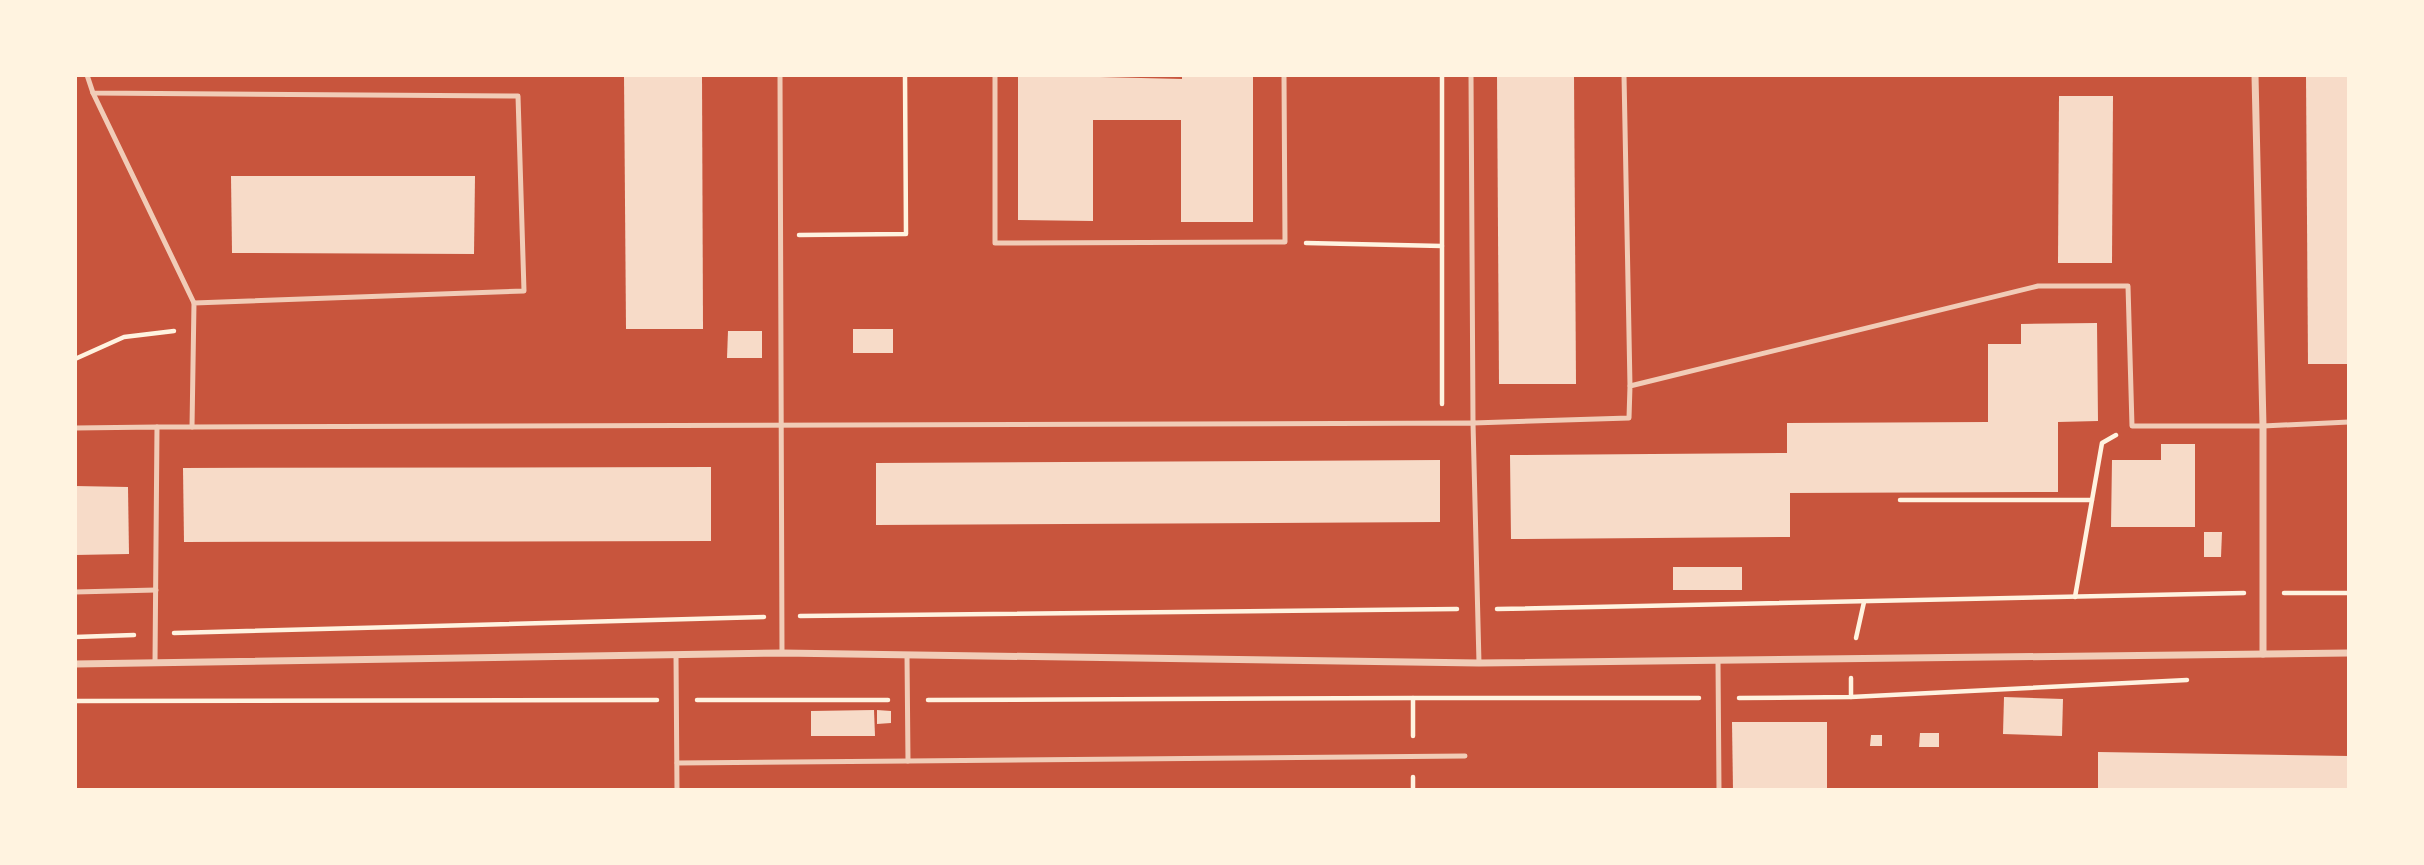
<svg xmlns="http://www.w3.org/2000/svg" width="2424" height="865" viewBox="0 0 2424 865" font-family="'Source Sans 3',sans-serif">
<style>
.building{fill:#f7dbc8}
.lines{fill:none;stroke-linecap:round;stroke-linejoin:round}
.path{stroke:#fff3e0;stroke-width:4.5}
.service{stroke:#f1ccb7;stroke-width:5}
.minor{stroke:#f1ccb7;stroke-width:7}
</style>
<rect width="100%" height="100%" fill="#c8553d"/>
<!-- building -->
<g class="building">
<path d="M 624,75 L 702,75 L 703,329 L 626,329 Z"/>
<path d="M 1018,75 L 1182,79 L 1182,75 L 1253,75 L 1253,222 L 1181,222 L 1181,120 L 1093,120 L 1093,221 L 1018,220 Z"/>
<path d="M 1497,75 L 1574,75 L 1576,384 L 1499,384 Z"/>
<path d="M 2306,75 L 2349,75 L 2349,364 L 2308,364 Z"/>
<path d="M 2059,96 L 2113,96 L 2112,263 L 2058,263 Z"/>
<path d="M 231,176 L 475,176 L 474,254 L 232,253 Z"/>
<path d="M 2097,323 L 2098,421 L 2058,422 L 2058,492 L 1790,493 L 1790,537 L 1511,539 L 1510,455 L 1787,453 L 1787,423 L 1988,422 L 1988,344 L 2021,344 L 2021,324 Z"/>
<rect x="853" y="329" width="40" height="24"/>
<path d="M 728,331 L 762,331 L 762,358 L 727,358 Z"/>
<path d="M 2161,444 L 2195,444 L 2195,527 L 2111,527 L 2112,460 L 2161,460 Z"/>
<path d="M 1440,460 L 1440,522 L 876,525 L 876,463 Z"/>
<path d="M 711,467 L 711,541 L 184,542 L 183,468 Z"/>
<path d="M 75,486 L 128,487 L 129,554 L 75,555 Z"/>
<path d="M 2204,532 L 2222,532 L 2221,557 L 2204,557 Z"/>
<rect x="1673" y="567" width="69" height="23"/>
<path d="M 2004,697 L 2063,699 L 2062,736 L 2003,734 Z"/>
<path d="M 874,710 L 875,736 L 811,736 L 811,711 Z"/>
<path d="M 877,710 L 891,711 L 891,723 L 877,724 Z"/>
<path d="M 1732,722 L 1827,722 L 1827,790 L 1733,790 Z"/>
<path d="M 1920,733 L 1939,733 L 1939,747 L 1919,747 Z"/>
<path d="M 1871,735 L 1882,735 L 1882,746 L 1870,746 Z"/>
<path d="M 2098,752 L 2349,756 L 2349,790 L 2098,790 Z"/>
</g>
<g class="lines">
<!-- path -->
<g class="path">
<path d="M 1442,75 L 1442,404"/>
<path d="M 799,235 L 906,234 L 905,75"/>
<path d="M 1306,243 L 1442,246"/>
<path d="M 75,359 L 124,337 L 174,331"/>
<path d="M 1900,500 L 2092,500"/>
<path d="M 2284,593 L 2349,593"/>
<path d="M 2075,597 L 2102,443 L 2116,435"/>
<path d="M 1497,609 L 2244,593"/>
<path d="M 800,616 L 1457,609"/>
<path d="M 174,633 L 764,617"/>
<path d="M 75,637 L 134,635"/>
<path d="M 1856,638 L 1864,602"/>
<path d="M 1851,697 L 2187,680"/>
<path d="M 1739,698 L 1851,697 L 1851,678"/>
<path d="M 697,700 L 888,700"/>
<path d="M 928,700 L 1413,698"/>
<path d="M 75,701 L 657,700"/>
<path d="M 1413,736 L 1413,698 L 1699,698"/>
<path d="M 1413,777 L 1413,790"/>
</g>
<!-- service -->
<g class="service">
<path d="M 87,75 L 93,93 L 518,96 L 524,291 L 194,303 L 192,427 L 1473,423 L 1479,663"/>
<path d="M 780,75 L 782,653"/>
<path d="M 995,75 L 995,243 L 1285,242 L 1284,75"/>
<path d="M 1471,75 L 1473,423 L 1629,418 L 1630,386 L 2038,286 L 2128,286 L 2132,426 L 2263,426 L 2349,422"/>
<path d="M 1624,75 L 1630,386"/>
<path d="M 93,93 L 194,303"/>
<path d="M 157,427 L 192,427"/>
<path d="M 75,428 L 157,427 L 155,662"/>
<path d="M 75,592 L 156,590"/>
<path d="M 676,655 L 677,790"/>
<path d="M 907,655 L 908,761 L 1465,756"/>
<path d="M 1718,661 L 1719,790"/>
<path d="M 677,763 L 908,761"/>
</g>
<!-- minor -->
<g class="minor">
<path d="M 2255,75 L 2263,426 L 2263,654"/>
<path d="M 75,664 L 782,653 L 1479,663 L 2349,653"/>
</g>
</g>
<!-- border -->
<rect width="2424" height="865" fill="none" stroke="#fff3e0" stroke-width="154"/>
</svg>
